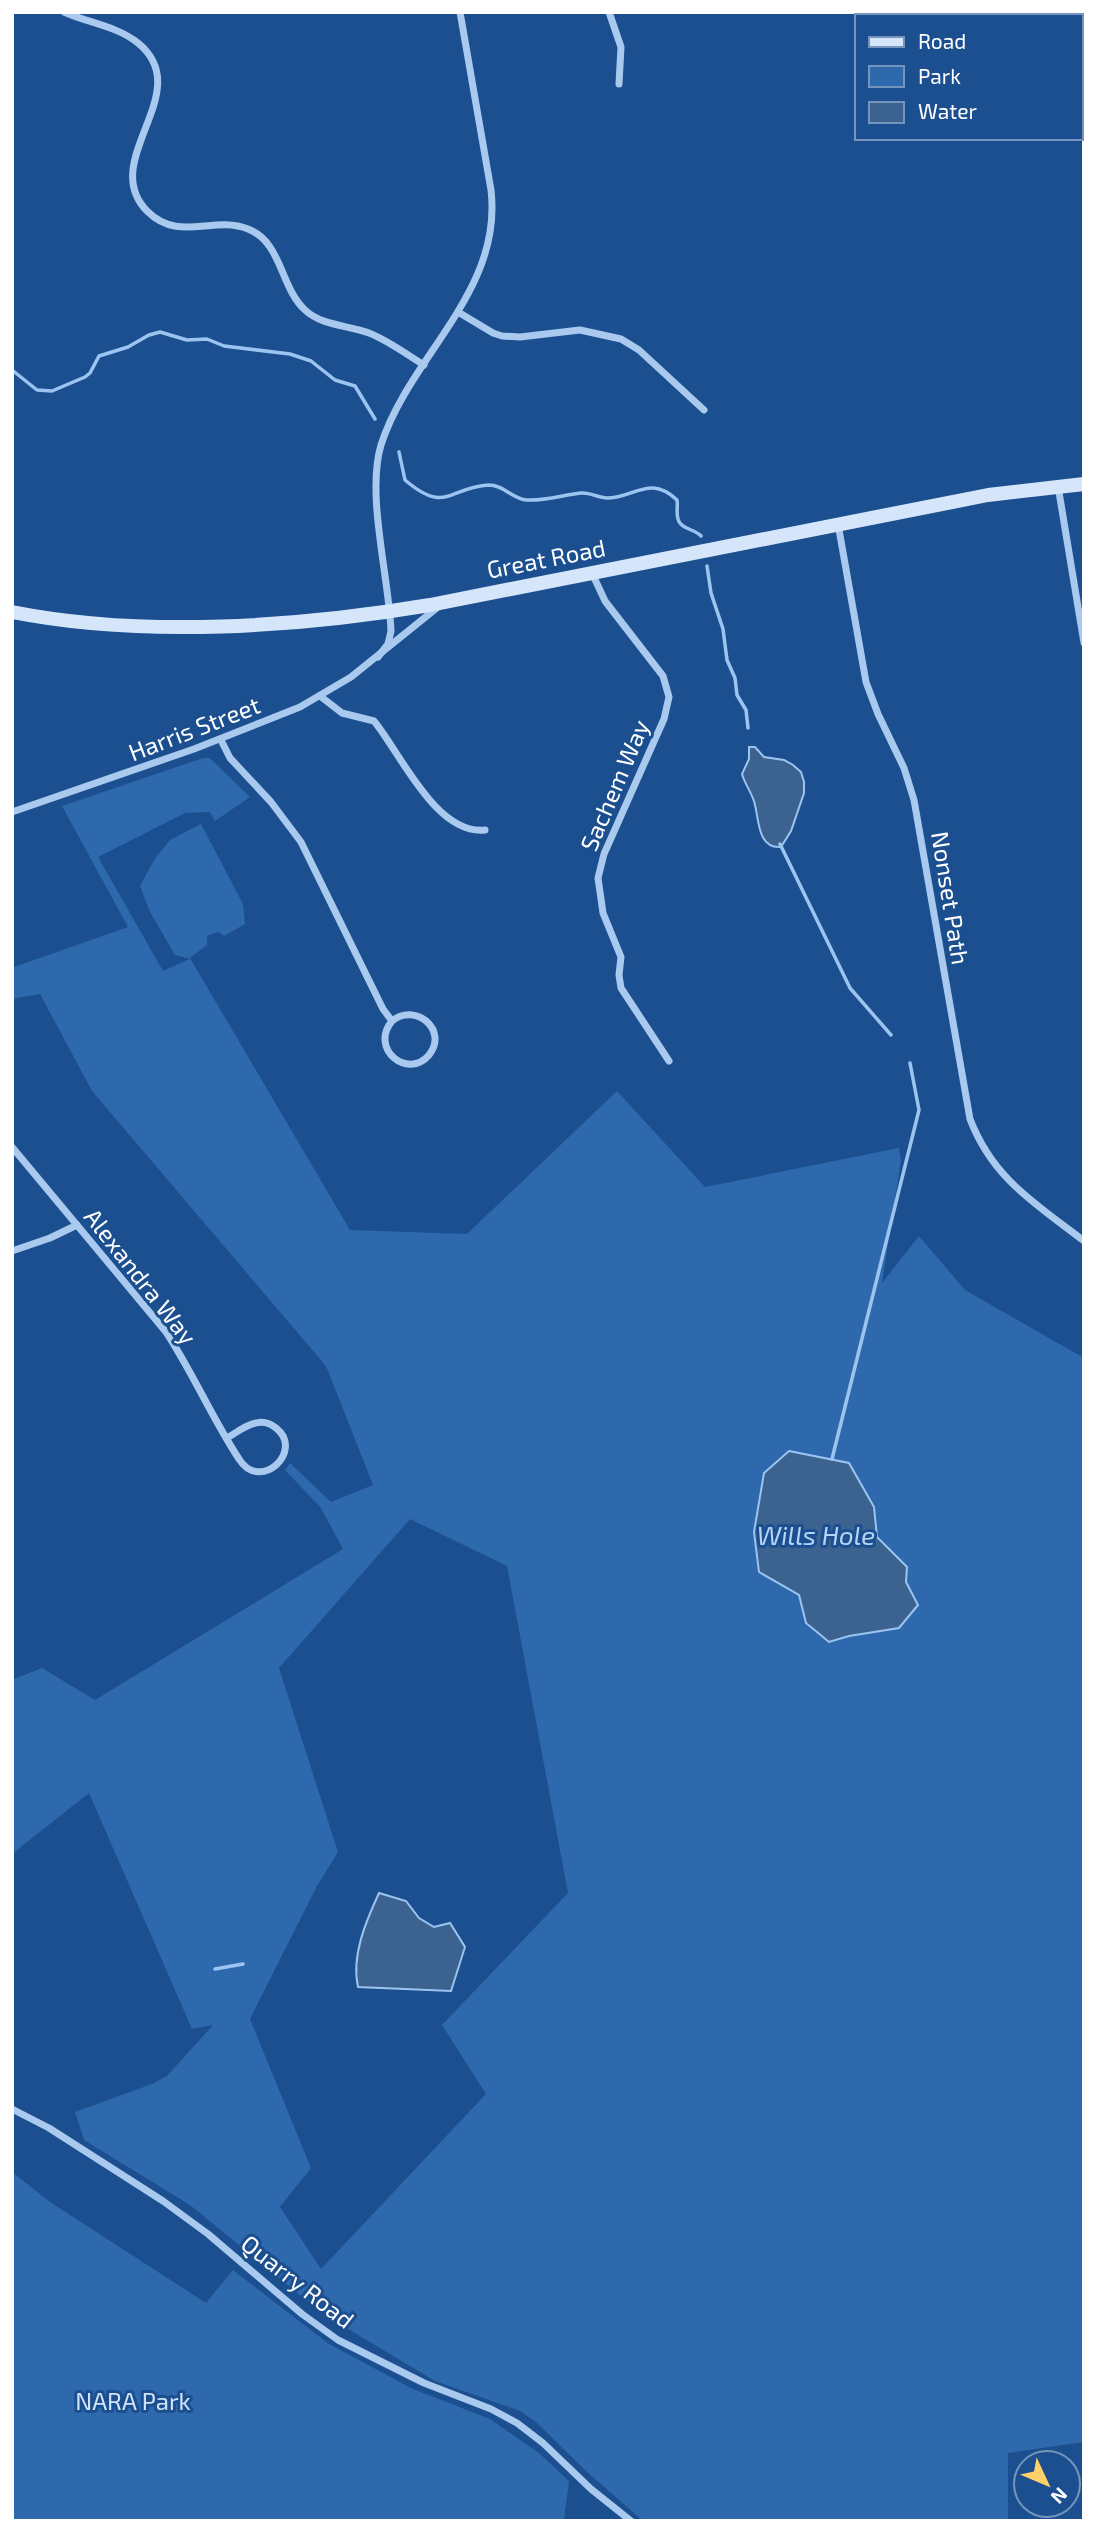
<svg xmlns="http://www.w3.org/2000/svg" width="1096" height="2533" viewBox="0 0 1096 2533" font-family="'Exo 2',sans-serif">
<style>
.green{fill:#2e69ad;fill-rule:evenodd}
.water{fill:#3c6290;stroke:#9cc4f0;stroke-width:2}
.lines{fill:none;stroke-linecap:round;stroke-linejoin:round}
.stream{stroke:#9cc4f0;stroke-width:3.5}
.minor{stroke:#a9c9ee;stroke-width:7}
.secondary{stroke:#d6e6fa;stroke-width:14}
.labels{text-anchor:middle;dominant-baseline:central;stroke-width:6;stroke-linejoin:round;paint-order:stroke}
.street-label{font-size:24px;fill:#fff;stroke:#1b4f8f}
.park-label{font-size:24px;fill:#cfe3fa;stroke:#1b4f8f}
.water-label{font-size:26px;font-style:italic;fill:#b5d3f5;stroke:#1b4f8f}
</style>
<rect width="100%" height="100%" fill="#1b4f8f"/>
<!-- green -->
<g class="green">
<path d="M 203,758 L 209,758 L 214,762 L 250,797 L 215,821 L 210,812 L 185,813 L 98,857 L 163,971 L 190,959 L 175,955 L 150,912 L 140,886 L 154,860 L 170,840 L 201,824 L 243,904 L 245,924 L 224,936 L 218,932 L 207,936 L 207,945 L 190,958 L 350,1230 L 467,1234 L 617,1091 L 705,1187 L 899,1148 L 901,1160 L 882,1283 L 919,1236 L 965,1290 L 1084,1358 L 1084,2041 L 1081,2043 L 1084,2049 L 1084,2442 L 1008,2453 L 1008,2521 L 643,2521 L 587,2472 L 537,2423 L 520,2411 L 435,2381 L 323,2314 L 190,2205 L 84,2140 L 75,2112 L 152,2084 L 167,2076 L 213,2025 L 192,2029 L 89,1793 L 12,1854 L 12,1680 L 42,1668 L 95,1700 L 343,1549 L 321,1508 L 285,1470 L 290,1463 L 331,1502 L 373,1485 L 326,1366 L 92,1091 L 40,994 L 12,999 L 12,964 L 14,967 L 128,927 L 62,806 ZM 410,1519 L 507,1566 L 568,1893 L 442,2025 L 486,2094 L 321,2269 L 280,2207 L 311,2168 L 250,2019 L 317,1886 L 338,1852 L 279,1668 Z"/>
<path d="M 12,2172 L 50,2202 L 206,2303 L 233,2270 L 329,2344 L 413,2389 L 490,2419 L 539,2453 L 569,2481 L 564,2520 L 12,2521 Z"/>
</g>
<!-- water -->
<g class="water">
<path d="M 749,747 L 755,747 L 764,757 L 784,760 L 793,765 L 801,772 L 804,782 L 804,793 L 791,831 L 781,847 C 758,849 759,821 755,805 C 753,794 745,785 742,774 L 749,759 Z"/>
<path d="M 789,1451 L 849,1463 L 874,1507 L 877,1537 L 907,1567 L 906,1582 L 918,1605 L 899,1628 L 849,1636 L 829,1642 L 806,1623 L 799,1595 L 759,1572 L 754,1532 L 764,1473 Z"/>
<path d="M 379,1893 L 406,1901 L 419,1918 L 434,1927 L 450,1923 L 465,1947 L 451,1991 L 358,1987 C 351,1956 366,1921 379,1893 Z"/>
</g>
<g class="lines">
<!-- stream -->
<g class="stream">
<path d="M 12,370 L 37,390 L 52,391 L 85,377 L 90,373 L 99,356 L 128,347 L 149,335 L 160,332 L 187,340 L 207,339 L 224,346 L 290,354 L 311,361 L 335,380 L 355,386 L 375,419"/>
<path d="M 399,452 L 405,480 C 446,515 449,487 489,485 C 504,485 512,499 527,500 C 545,501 563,495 581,493 C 590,492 598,498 607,498 C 634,498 650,474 677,500 C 678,506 676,513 678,519 C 680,529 695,529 701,536"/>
<path d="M 707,566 L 711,593 L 723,629 L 727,660 L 735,678 L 737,695 L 746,710 L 748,728"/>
<path d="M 780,844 L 850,988 L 891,1035"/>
<path d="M 832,1459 L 919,1110 L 910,1063"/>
<path d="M 215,1969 L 243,1964"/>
</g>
<!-- minor -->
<g class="minor">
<path d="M 64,12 C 88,23 117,26 138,43 C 198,92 97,160 147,211 C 179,243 213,215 248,229 C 282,242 280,287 305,310 C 322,326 348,325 369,333 C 389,341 406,354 424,365"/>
<path d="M 609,12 L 621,47 L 619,84"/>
<path d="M 458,312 L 493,333 L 502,336 L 520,337 L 580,330 L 621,339 L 639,350 L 704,410"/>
<path d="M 1058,486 L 1084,643"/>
<path d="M 838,524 L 866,682 L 878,714 L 904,768 L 914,800 L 970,1119 C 993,1179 1035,1203 1084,1241"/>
<path d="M 592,573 L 605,601 L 663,676 L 669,697 L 664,719 L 604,854 L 598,878 L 603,913 L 621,957 L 619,975 L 621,988 L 669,1061"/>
<path d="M 378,657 L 388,644 L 391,631 C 389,577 366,495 381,445 C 410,355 503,292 491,190 L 460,12"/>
<path d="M 320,696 L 342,713 L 374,721 C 401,754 436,835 485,830"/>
<path d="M 221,740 L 230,758 L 271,802 L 301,842 L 383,1009 L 392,1021 C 369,1049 408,1080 429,1055 C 449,1030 415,1002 392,1021"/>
<path d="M 12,812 L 194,749 L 300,707 L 351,677 L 438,607"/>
<path d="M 12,1147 L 166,1332 C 193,1373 212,1418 239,1459 C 260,1493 305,1451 276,1428 C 270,1423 263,1421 256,1423 C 245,1425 236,1433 227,1438"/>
<path d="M 12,1251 L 50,1238 L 77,1225"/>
<path d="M 12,2109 L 49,2128 L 163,2201 L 208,2234 L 302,2314 L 338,2340 L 424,2383 L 491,2409 L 517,2423 L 543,2443 L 591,2489 L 631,2521"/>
</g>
<!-- secondary -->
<path class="secondary" d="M 12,612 C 143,638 299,627 430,605 L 988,495 L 1084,484"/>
</g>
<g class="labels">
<!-- street labels -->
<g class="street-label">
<text transform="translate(546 558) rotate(-11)">Great Road</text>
<text transform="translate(194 728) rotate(-21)">Harris Street</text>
<text transform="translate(614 785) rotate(-67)">Sachem Way</text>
<text transform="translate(951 898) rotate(81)">Nonset Path</text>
<text transform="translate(141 1276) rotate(52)">Alexandra Way</text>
<text transform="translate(298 2281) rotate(38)">Quarry Road</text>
</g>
<!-- park labels -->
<g class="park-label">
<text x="133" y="2400">NARA Park</text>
</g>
<!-- water labels -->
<g class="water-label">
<text x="816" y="1534">Wills Hole</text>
</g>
</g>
<!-- border -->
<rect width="1096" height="2533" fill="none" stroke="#ffffff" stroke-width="28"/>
<!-- legend -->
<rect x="855" y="14" width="228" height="126" fill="#1b4f8f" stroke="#7695bc" stroke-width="2"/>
<rect x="869" y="37" width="35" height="10" fill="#d6e6fa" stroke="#7695bc" stroke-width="2"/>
<text x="918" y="49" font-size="21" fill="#ffffff">Road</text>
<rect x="869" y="66" width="35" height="21" fill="#2e69ad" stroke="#7695bc" stroke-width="2"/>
<text x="918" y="84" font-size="21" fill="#ffffff">Park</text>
<rect x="869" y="102" width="35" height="21" fill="#3c6290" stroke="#7695bc" stroke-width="2"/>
<text x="918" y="119" font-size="21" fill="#ffffff">Water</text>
<!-- north arrow -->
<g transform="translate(1047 2484) rotate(134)"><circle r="33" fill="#1b4f8f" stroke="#7695bc" stroke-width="2"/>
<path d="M0-5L12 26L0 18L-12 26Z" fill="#ffd166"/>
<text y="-10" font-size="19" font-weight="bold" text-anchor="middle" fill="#ffffff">N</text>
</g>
</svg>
